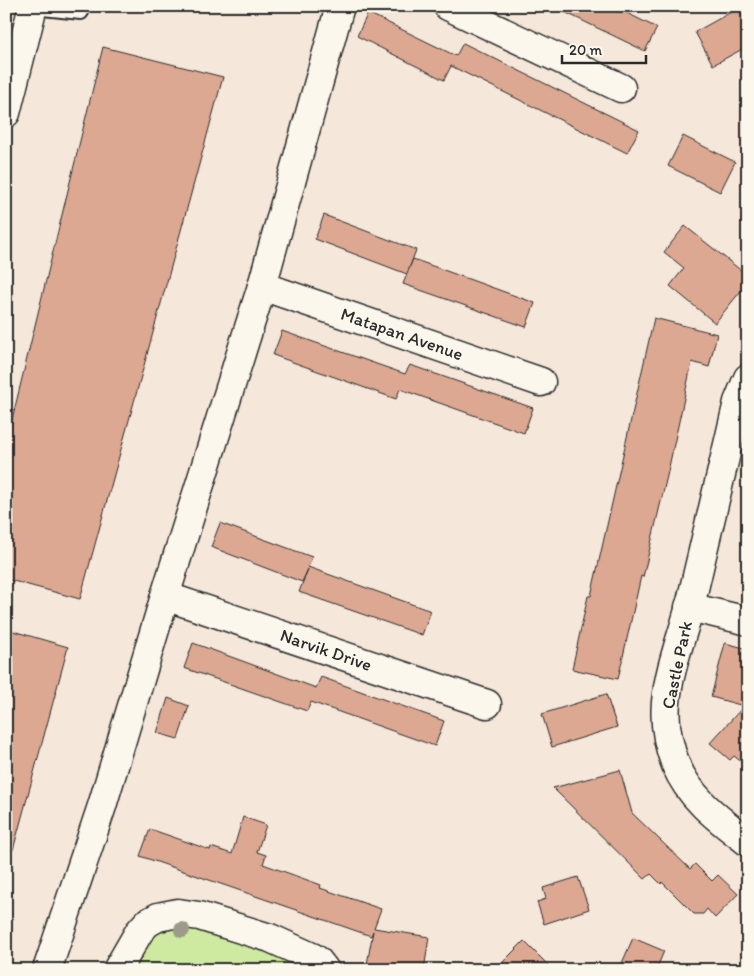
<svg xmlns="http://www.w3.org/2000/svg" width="754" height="976" viewBox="0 0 754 976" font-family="Itim,sans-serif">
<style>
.green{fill:#ceeaa0;stroke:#7c8a66}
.building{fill:#dda892;stroke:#2b2b2b}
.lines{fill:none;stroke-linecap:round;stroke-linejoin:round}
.lane-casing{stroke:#2b2b2b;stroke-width:18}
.street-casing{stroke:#2b2b2b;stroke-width:31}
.lane{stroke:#fbf7ec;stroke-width:14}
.street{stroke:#fbf7ec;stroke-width:28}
.tree{fill:#9c9a8a}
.labels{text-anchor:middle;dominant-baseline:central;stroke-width:4;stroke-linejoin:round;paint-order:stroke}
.street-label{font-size:18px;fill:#2b2b2b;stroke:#fbf7ec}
</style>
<rect width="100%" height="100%" fill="#f5e7da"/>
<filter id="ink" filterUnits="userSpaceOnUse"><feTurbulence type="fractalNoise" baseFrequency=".02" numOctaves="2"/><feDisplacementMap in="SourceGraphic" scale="10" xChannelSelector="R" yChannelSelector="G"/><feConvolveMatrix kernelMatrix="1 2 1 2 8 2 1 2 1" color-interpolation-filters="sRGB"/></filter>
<g filter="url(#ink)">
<!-- green -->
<path class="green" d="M 176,921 L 296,958 L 311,970 L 136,970 L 148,938 Z"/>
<!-- building -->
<g class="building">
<path d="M 552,6 L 613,6 L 657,28 L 645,51 Z"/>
<path d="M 742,6 L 748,6 L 748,46 L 713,65 L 695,32 Z"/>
<path d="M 368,13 L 456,56 L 463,43 L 639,130 L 627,153 L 451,66 L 444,80 L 357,36 Z"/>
<path d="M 103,47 L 223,77 L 80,599 L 6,579 L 6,444 Z"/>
<path d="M 683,136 L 735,162 L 720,192 L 668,166 Z"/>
<path d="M 324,215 L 416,250 L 407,274 L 315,239 Z"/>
<path d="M 685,226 L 748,276 L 748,282 L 715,323 L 670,286 L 684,268 L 664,252 Z"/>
<path d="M 413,259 L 535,303 L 526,327 L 403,284 Z"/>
<path d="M 654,318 L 717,334 L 709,367 L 692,362 L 667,476 L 643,577 L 641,576 L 618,679 L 572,669 L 588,596 L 591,596 Z"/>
<path d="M 282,331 L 405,374 L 410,365 L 533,408 L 524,433 L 400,389 L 396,399 L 273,355 Z"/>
<path d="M 220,523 L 312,557 L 308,567 L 431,611 L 422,635 L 299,592 L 308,569 L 302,582 L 211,547 Z"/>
<path d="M 6,629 L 68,647 L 13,850 L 6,849 Z"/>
<path d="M 193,643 L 316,688 L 321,677 L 444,721 L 435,746 L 311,702 L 307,711 L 184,668 Z"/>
<path d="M 725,643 L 748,649 L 748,767 L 734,756 L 730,760 L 710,743 L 744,706 L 711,697 Z"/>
<path d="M 606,694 L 617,727 L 552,747 L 542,714 Z"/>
<path d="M 168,698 L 189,706 L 178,739 L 157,733 Z"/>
<path d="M 620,770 L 632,813 L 690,869 L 695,864 L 712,881 L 718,875 L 738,894 L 715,918 L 707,909 L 703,914 L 694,914 L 662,882 L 661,884 L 651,874 L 645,879 L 553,788 Z"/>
<path d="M 243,817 L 266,825 L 257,852 L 266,855 L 263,864 L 321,885 L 320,888 L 381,909 L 374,928 L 429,937 L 424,970 L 366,970 L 373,931 L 371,936 L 140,856 L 150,829 L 210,850 L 211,847 L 232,854 Z"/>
<path d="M 578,877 L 589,909 L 544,924 L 537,902 L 546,899 L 543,888 Z"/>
<path d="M 633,938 L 664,951 L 656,970 L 619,970 Z"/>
<path d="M 524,941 L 553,970 L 495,970 Z"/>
</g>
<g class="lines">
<defs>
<path id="lane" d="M 33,7 L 81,12"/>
<g id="street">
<path d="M 448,6 L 621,88"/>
<path d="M 6,113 L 33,6"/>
<path d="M 262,286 L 541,382"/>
<path d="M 748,378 L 738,402 C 722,470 706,538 690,606 C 682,637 669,669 666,702 C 664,723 668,745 676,765 C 690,799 720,820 748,842"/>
<path d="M 165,596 L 487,704"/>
<path d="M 689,607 L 748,621"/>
<path d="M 47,970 L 102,806 L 165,596 L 262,286 L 340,6"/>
<path d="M 117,970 L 139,932 L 147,923 L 158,917 L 178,913 L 199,916 L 270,938 L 312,957 L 318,961 L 325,970"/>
</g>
</defs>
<!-- lane casing -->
<use href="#lane" class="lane-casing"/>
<!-- street casing -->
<use href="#street" class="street-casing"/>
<!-- lane -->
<use href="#lane" class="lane"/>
<!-- street -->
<use href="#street" class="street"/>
</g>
<!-- trees -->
<circle class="tree" cx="182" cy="930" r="8"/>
</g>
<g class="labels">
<!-- street labels -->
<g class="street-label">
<text transform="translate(402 334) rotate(19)">Matapan Avenue</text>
<text transform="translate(326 650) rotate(19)">Narvik Drive</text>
<text transform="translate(677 665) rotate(-78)">Castle Park</text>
</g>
</g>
<!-- margin -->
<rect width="754" height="976" fill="none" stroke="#fbf7ec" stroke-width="25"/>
<rect x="12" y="12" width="729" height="951" fill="none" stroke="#2b2b2b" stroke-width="2" filter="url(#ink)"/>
<!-- scale -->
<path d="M562 55v8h84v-8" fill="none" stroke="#2b2b2b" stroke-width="2.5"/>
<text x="569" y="55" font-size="15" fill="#2b2b2b" stroke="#fbf7ec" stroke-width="4" paint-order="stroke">20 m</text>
</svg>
